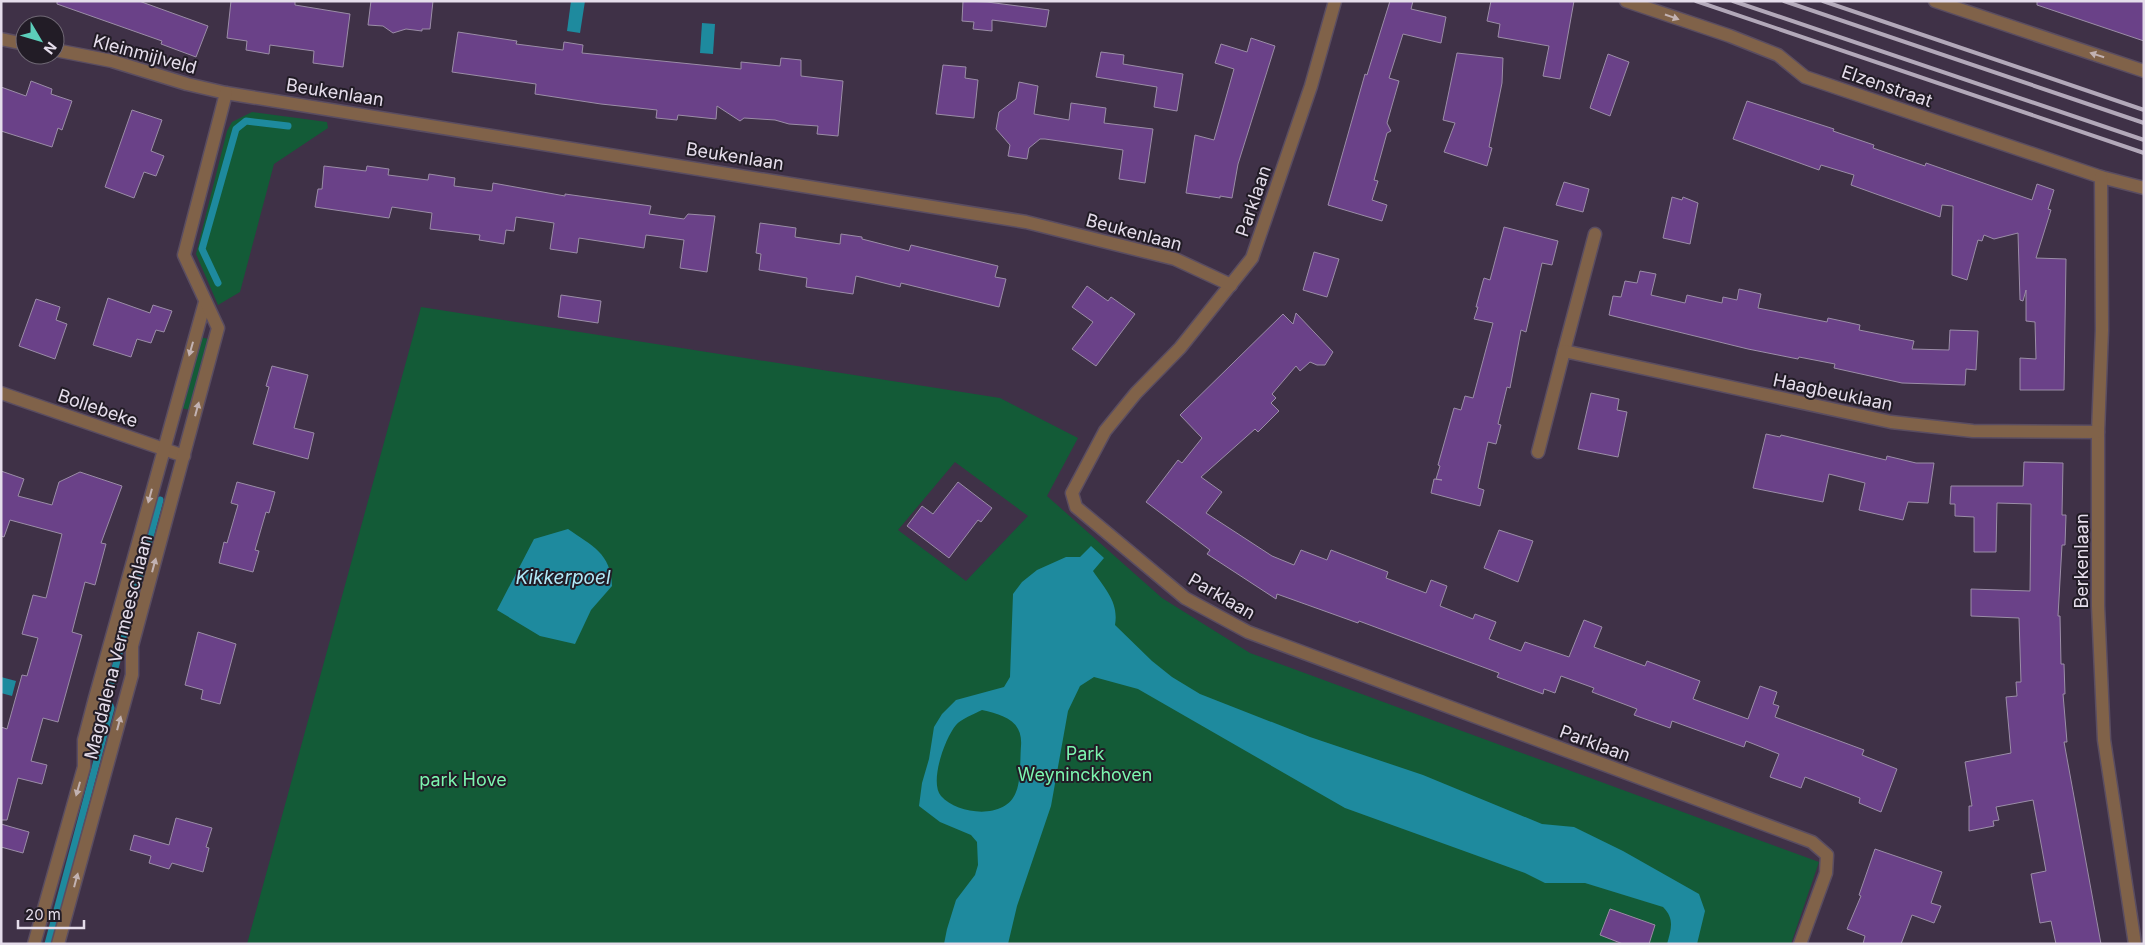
<svg xmlns="http://www.w3.org/2000/svg" width="2145" height="945" viewBox="0 0 2145 945" font-family="Inter,sans-serif">
<style>
.green{fill:#135b37;fill-rule:evenodd}
.water{fill:#1e8a9e;fill-rule:evenodd}
.lines{fill:none;stroke-linecap:round;stroke-linejoin:round}
.stream{stroke:#1e8a9e;stroke-width:7}
.building{fill:#6a4188;stroke:#9b8da7}
.minor-casing{stroke:#5a4d61;stroke-width:15}
.minor{stroke:#806249;stroke-width:12}
.rail{stroke:#b2a8b9;stroke-width:4}
.oneway{fill:#c2b2b2}
.labels{text-anchor:middle;dominant-baseline:central;stroke-width:4;stroke-linejoin:round;paint-order:stroke}
.street-label{font-size:18px;fill:#e5ddeb;stroke:#221c26}
.park-label{font-size:18px;fill:#7cf6af;stroke:#221c26}
.water-label{font-size:19px;font-style:italic;fill:#b1e9f7;stroke:#221c26}
</style>
<rect width="100%" height="100%" fill="#3f3147"/>
<!-- green -->
<g class="green">
<path d="M 252,112 L 327,122 L 328,128 L 274,164 L 240,292 L 218,305 L 196,254 L 227,131 L 232,122 Z"/>
<path d="M 421,307 L 1000,398 L 1078,438 L 1047,496 L 1162,598 L 1250,653 L 1819,862 L 1791,944 L 1649,944 L 1655,925 L 1610,909 L 1601,935 L 1619,944 L 247,944 ZM 955,462 L 1028,516 L 966,581 L 898,530 Z"/>
<path d="M 200,337 L 209,339 L 190,410 L 181,408 Z"/>
</g>
<!-- water -->
<g class="water">
<path d="M 571,1 L 585,1 L 580,33 L 567,31 Z"/>
<path d="M 702,23 L 715,24 L 713,54 L 700,53 Z"/>
<path d="M 568,529 C 592,546 611,553 612,586 L 591,610 L 575,644 L 540,636 L 497,610 L 534,539 Z"/>
<path d="M 1091,546 L 1104,558 L 1093,571 C 1105,589 1119,602 1115,625 L 1152,661 L 1172,677 L 1200,694 L 1310,737 L 1423,775 L 1542,824 L 1574,827 L 1623,851 L 1699,894 L 1705,911 L 1697,944 L 1667,944 C 1671,929 1675,919 1663,907 L 1585,883 L 1545,883 L 1525,873 L 1345,808 L 1138,689 L 1094,677 L 1080,686 L 1068,711 L 1051,806 L 1017,906 L 1008,944 L 944,944 L 947,929 L 956,900 L 975,875 L 978,865 L 977,842 L 971,835 L 940,822 L 919,806 L 922,783 L 929,759 L 934,727 L 942,714 L 956,700 L 1004,687 L 1010,677 L 1013,594 L 1022,582 L 1037,570 L 1066,557 L 1080,557 ZM 982,710 C 1003,715 1023,720 1021,746 C 1020,758 1021,781 1016,792 C 1006,820 958,815 941,796 C 929,782 945,738 956,725 C 961,719 974,714 982,710 Z"/>
<path d="M 1,677 L 16,681 L 12,696 L 1,693 Z"/>
</g>
<g class="lines">
<!-- stream -->
<g class="stream">
<path d="M 218,283 L 202,249 L 236,129 L 246,121 L 288,126"/>
<path d="M 48,944 L 111,708 L 107,698 L 160,500"/>
</g>
</g>
<!-- building -->
<g class="building">
<path d="M 57,1 L 139,1 L 208,26 L 196,57 L 161,44 L 162,41 L 57,4 Z"/>
<path d="M 231,1 L 295,1 L 295,5 L 350,14 L 343,67 L 313,63 L 314,51 L 270,45 L 269,54 L 246,50 L 247,41 L 227,38 Z"/>
<path d="M 371,1 L 433,1 L 430,29 L 422,29 L 422,31 L 406,29 L 393,33 L 383,26 L 368,25 Z"/>
<path d="M 963,1 L 987,2 L 1049,10 L 1046,27 L 992,20 L 992,31 L 973,29 L 974,22 L 962,21 Z"/>
<path d="M 1390,1 L 1413,1 L 1411,9 L 1446,17 L 1441,43 L 1403,34 L 1389,78 L 1399,81 L 1387,123 L 1391,131 L 1387,133 L 1374,180 L 1378,181 L 1372,200 L 1387,205 L 1382,221 L 1328,205 L 1365,74 L 1367,75 Z"/>
<path d="M 1491,1 L 1574,1 L 1560,79 L 1543,76 L 1549,46 L 1498,37 L 1500,24 L 1487,21 Z"/>
<path d="M 2037,1 L 2144,1 L 2144,41 L 2037,5 Z"/>
<path d="M 458,32 L 517,41 L 516,44 L 563,50 L 564,42 L 583,45 L 582,53 L 741,69 L 741,62 L 780,66 L 781,58 L 801,60 L 801,76 L 843,81 L 838,136 L 817,134 L 818,126 L 789,124 L 775,120 L 744,118 L 740,121 L 717,106 L 716,119 L 678,115 L 677,120 L 656,118 L 657,110 L 601,104 L 535,94 L 536,84 L 452,72 Z"/>
<path d="M 1251,38 L 1275,46 L 1238,164 L 1232,198 L 1220,196 L 1220,198 L 1186,193 L 1195,135 L 1214,140 L 1234,69 L 1215,63 L 1221,44 L 1247,52 Z"/>
<path d="M 1101,52 L 1124,55 L 1123,64 L 1183,74 L 1177,111 L 1154,107 L 1157,87 L 1096,77 Z"/>
<path d="M 1457,53 L 1503,58 L 1502,83 L 1489,147 L 1492,148 L 1487,166 L 1444,152 L 1455,123 L 1443,120 Z"/>
<path d="M 1608,54 L 1629,62 L 1610,116 L 1590,108 Z"/>
<path d="M 943,65 L 966,67 L 965,78 L 978,80 L 974,118 L 936,114 Z"/>
<path d="M 31,81 L 52,89 L 51,94 L 72,101 L 62,130 L 58,128 L 52,147 L 1,131 L 1,87 L 26,96 Z"/>
<path d="M 1019,82 L 1038,86 L 1034,114 L 1069,120 L 1071,103 L 1106,108 L 1104,123 L 1153,129 L 1145,183 L 1119,179 L 1123,150 L 1045,139 L 1040,139 L 1029,148 L 1027,159 L 1008,156 L 1010,145 L 996,129 L 999,112 L 1016,99 Z"/>
<path d="M 1747,101 L 1834,129 L 1833,131 L 1874,145 L 1873,148 L 1925,166 L 1926,163 L 2032,200 L 2037,184 L 2054,190 L 2048,209 L 2051,210 L 2036,258 L 2066,259 L 2064,390 L 2020,390 L 2020,358 L 2036,359 L 2035,322 L 2026,321 L 2026,290 L 2023,301 L 2020,300 L 2018,233 L 1994,239 L 1984,235 L 1982,241 L 1978,240 L 1967,280 L 1952,275 L 1953,206 L 1942,205 L 1940,217 L 1851,185 L 1854,175 L 1821,165 L 1819,170 L 1733,139 Z"/>
<path d="M 132,110 L 162,120 L 151,151 L 164,156 L 156,176 L 144,172 L 134,198 L 105,187 Z"/>
<path d="M 324,166 L 366,171 L 367,166 L 389,169 L 388,175 L 428,180 L 429,174 L 455,178 L 454,186 L 492,191 L 493,183 L 565,196 L 565,194 L 651,206 L 649,214 L 684,219 L 688,214 L 715,216 L 707,272 L 680,268 L 684,240 L 646,235 L 644,248 L 579,238 L 577,253 L 550,249 L 554,223 L 516,217 L 514,231 L 506,230 L 504,244 L 479,240 L 480,235 L 430,229 L 432,213 L 392,207 L 389,218 L 315,207 L 318,189 L 322,189 Z"/>
<path d="M 1564,182 L 1589,189 L 1583,212 L 1556,205 Z"/>
<path d="M 1672,197 L 1682,200 L 1683,197 L 1698,203 L 1690,244 L 1663,238 Z"/>
<path d="M 760,223 L 796,228 L 795,237 L 840,244 L 841,234 L 862,237 L 862,239 L 909,251 L 911,245 L 998,266 L 995,277 L 1006,279 L 999,307 L 901,283 L 900,287 L 856,276 L 853,294 L 806,287 L 807,278 L 759,270 L 761,254 L 756,253 Z"/>
<path d="M 1504,227 L 1558,241 L 1552,265 L 1542,263 L 1526,332 L 1521,330 L 1510,388 L 1507,387 L 1498,424 L 1501,425 L 1496,444 L 1488,442 L 1478,488 L 1484,490 L 1480,506 L 1431,493 L 1434,479 L 1442,480 L 1436,479 L 1440,466 L 1438,465 L 1454,408 L 1461,410 L 1465,396 L 1473,398 L 1493,323 L 1474,319 L 1478,307 L 1476,307 L 1483,281 L 1484,278 L 1490,280 Z"/>
<path d="M 1314,252 L 1339,259 L 1327,297 L 1303,290 Z"/>
<path d="M 1640,271 L 1656,274 L 1651,295 L 1685,303 L 1687,295 L 1722,303 L 1723,297 L 1737,300 L 1739,289 L 1761,294 L 1758,308 L 1827,322 L 1828,318 L 1860,325 L 1859,330 L 1914,341 L 1912,349 L 1949,350 L 1950,330 L 1978,331 L 1976,370 L 1966,369 L 1965,385 L 1902,383 L 1834,368 L 1835,364 L 1799,357 L 1798,359 L 1748,349 L 1609,315 L 1613,296 L 1621,297 L 1625,281 L 1637,283 Z"/>
<path d="M 1087,286 L 1108,301 L 1111,297 L 1135,314 L 1096,366 L 1072,349 L 1093,322 L 1072,307 Z"/>
<path d="M 561,295 L 601,301 L 598,323 L 558,317 Z"/>
<path d="M 108,298 L 150,313 L 153,305 L 172,311 L 164,332 L 156,330 L 151,343 L 137,339 L 131,357 L 93,345 Z"/>
<path d="M 36,299 L 60,307 L 56,320 L 67,324 L 55,359 L 19,346 Z"/>
<path d="M 1296,313 L 1333,352 L 1325,365 L 1317,365 L 1310,362 L 1300,371 L 1296,366 L 1272,394 L 1276,398 L 1271,403 L 1279,411 L 1258,432 L 1255,429 L 1201,477 L 1222,492 L 1206,513 L 1272,556 L 1294,565 L 1301,550 L 1327,560 L 1331,550 L 1388,572 L 1386,578 L 1426,593 L 1431,580 L 1447,586 L 1440,606 L 1473,619 L 1475,614 L 1496,622 L 1489,639 L 1521,651 L 1525,642 L 1569,657 L 1584,620 L 1602,627 L 1594,647 L 1645,666 L 1647,661 L 1700,681 L 1693,699 L 1748,719 L 1760,686 L 1777,692 L 1773,704 L 1779,706 L 1775,717 L 1864,750 L 1862,755 L 1897,769 L 1881,812 L 1859,803 L 1860,798 L 1805,777 L 1801,788 L 1770,777 L 1779,754 L 1746,741 L 1744,747 L 1672,721 L 1670,728 L 1634,715 L 1637,709 L 1592,692 L 1594,688 L 1561,676 L 1555,693 L 1544,689 L 1543,694 L 1497,677 L 1499,673 L 1359,621 L 1358,623 L 1277,594 L 1276,599 L 1207,554 L 1210,550 L 1146,502 L 1178,460 L 1182,463 L 1202,438 L 1180,415 L 1283,314 L 1293,324 Z"/>
<path d="M 272,366 L 308,375 L 294,428 L 314,433 L 308,459 L 253,444 L 269,387 L 266,386 Z"/>
<path d="M 1591,393 L 1619,399 L 1617,410 L 1627,412 L 1618,457 L 1578,449 Z"/>
<path d="M 1766,434 L 1780,437 L 1781,435 L 1886,460 L 1887,456 L 1916,463 L 1934,463 L 1928,503 L 1908,502 L 1903,520 L 1859,510 L 1865,483 L 1829,474 L 1823,502 L 1753,488 Z"/>
<path d="M 2024,462 L 2063,463 L 2062,515 L 2066,515 L 2065,545 L 2062,545 L 2058,616 L 2060,616 L 2061,664 L 2064,664 L 2065,694 L 2063,694 L 2067,742 L 2064,742 L 2101,944 L 2056,944 L 2051,921 L 2040,923 L 2031,874 L 2046,871 L 2033,800 L 1996,807 L 1999,820 L 1993,821 L 1994,826 L 1969,831 L 1969,806 L 1972,806 L 1965,762 L 2011,753 L 2006,697 L 2017,696 L 2016,682 L 2021,682 L 2019,618 L 1971,616 L 1971,589 L 2030,591 L 2031,504 L 1997,503 L 1996,552 L 1974,552 L 1974,517 L 1955,516 L 1955,504 L 1950,504 L 1951,486 L 2023,486 Z"/>
<path d="M 1,471 L 24,479 L 18,496 L 52,505 L 59,482 L 80,472 L 122,486 L 101,543 L 106,544 L 95,585 L 85,582 L 72,632 L 82,635 L 58,722 L 43,718 L 31,761 L 47,765 L 42,784 L 18,778 L 7,820 L 1,820 L 1,727 L 7,729 L 22,675 L 27,676 L 38,638 L 22,634 L 33,595 L 46,598 L 62,534 L 10,520 L 4,537 L 1,536 Z"/>
<path d="M 237,482 L 275,492 L 269,513 L 266,512 L 255,550 L 259,551 L 253,572 L 219,563 L 224,542 L 227,543 L 238,505 L 231,503 Z"/>
<path d="M 958,482 L 992,508 L 981,522 L 978,520 L 949,558 L 907,526 L 922,506 L 933,514 Z"/>
<path d="M 1499,530 L 1533,541 L 1518,582 L 1484,568 Z"/>
<path d="M 198,632 L 236,644 L 220,704 L 201,699 L 203,690 L 185,685 Z"/>
<path d="M 176,818 L 212,828 L 206,847 L 209,848 L 203,872 L 172,863 L 169,869 L 149,863 L 151,856 L 130,850 L 134,835 L 169,845 Z"/>
<path d="M 1,824 L 29,832 L 23,853 L 1,847 Z"/>
<path d="M 1875,849 L 1942,872 L 1931,903 L 1941,906 L 1934,923 L 1912,915 L 1901,944 L 1863,944 L 1865,936 L 1847,929 L 1861,896 L 1859,895 Z"/>
<path d="M 1610,909 L 1655,925 L 1649,944 L 1623,944 L 1600,935 Z"/>
</g>
<g class="lines">
<defs>
<g id="minor">
<path d="M 1335,1 L 1311,86 L 1252,258 L 1180,348 L 1136,393 L 1105,431 L 1072,493 L 1076,507 L 1185,598 L 1248,632 L 1812,842 L 1827,855 L 1826,873 L 1800,944"/>
<path d="M 1626,1 L 1730,36 L 1778,55 L 1805,77 L 2101,177 L 2144,188"/>
<path d="M 1935,1 L 2144,71"/>
<path d="M 1,39 L 25,44"/>
<path d="M 55,50 L 112,61 L 187,84 L 226,93 L 1026,222 L 1175,259 L 1231,285"/>
<path d="M 2101,177 L 2102,330 L 2098,432 L 2098,606 L 2104,740 L 2135,944"/>
<path d="M 1564,351 L 1595,234"/>
<path d="M 1,393 L 184,456"/>
<path d="M 1538,452 L 1564,351 L 1891,422 L 1973,431 L 2098,432"/>
<path d="M 34,944 L 84,767 L 84,740 L 95,698 L 205,302"/>
<path d="M 58,944 L 132,675 L 132,646 L 218,328 L 184,255 L 226,93"/>
</g>
</defs>
<!-- minor casing -->
<use href="#minor" class="minor-casing"/>
<!-- minor -->
<use href="#minor" class="minor"/>
<!-- rail -->
<g class="rail">
<path d="M 1696,1 L 2144,153"/>
<path d="M 1733,1 L 2144,140"/>
<path d="M 1784,1 L 2144,123"/>
<path d="M 1823,1 L 2144,110"/>
</g>
</g>
<!-- one-way arrows -->
<defs><path id="oneway-solid" d="M-6-.8H1V-3.2L6.5 0L1 3.2V.8H-6Z" transform="scale(1.25)"/></defs>
<g class="oneway">
<use href="#oneway-solid" transform="translate(1672 17) rotate(19)"/>
<use href="#oneway-solid" transform="translate(2097 55) rotate(-162)"/>
<use href="#oneway-solid" transform="translate(191 349) rotate(106)"/>
<use href="#oneway-solid" transform="translate(197 409) rotate(-75)"/>
<use href="#oneway-solid" transform="translate(150 496) rotate(105)"/>
<use href="#oneway-solid" transform="translate(154 565) rotate(-75)"/>
<use href="#oneway-solid" transform="translate(119 723) rotate(-75)"/>
<use href="#oneway-solid" transform="translate(78 789) rotate(106)"/>
<use href="#oneway-solid" transform="translate(76 880) rotate(-75)"/>
</g>
<g class="labels">
<!-- street labels -->
<g class="street-label">
<text transform="translate(145 54) rotate(15)">Kleinmijlveld</text>
<text transform="translate(1887 86) rotate(19)">Elzenstraat</text>
<text transform="translate(335 92) rotate(9)">Beukenlaan</text>
<text transform="translate(735 156) rotate(9)">Beukenlaan</text>
<text transform="translate(1253 201) rotate(-71)">Parklaan</text>
<text transform="translate(1134 232) rotate(15)">Beukenlaan</text>
<text transform="translate(1833 392) rotate(12)">Haagbeuklaan</text>
<text transform="translate(98 408) rotate(19)">Bollebeke</text>
<text transform="translate(2081 561) rotate(-90)">Berkenlaan</text>
<text transform="translate(1222 596) rotate(30)">Parklaan</text>
<text transform="translate(118 647) rotate(-76)">Magdalena Vermeeschlaan</text>
<text transform="translate(1595 743) rotate(20)">Parklaan</text>
</g>
<!-- park labels -->
<g class="park-label">
<text x="1085" y="753">Park<tspan x="1085" dy="21">Weyninckhoven</tspan></text>
<text x="463" y="779">park Hove</text>
</g>
<!-- water labels -->
<g class="water-label">
<text x="563" y="577">Kikkerpoel</text>
</g>
</g>
<!-- border -->
<rect width="2145" height="945" fill="none" stroke="#e5ddeb" stroke-width="5"/>
<!-- north arrow -->
<g transform="translate(40 40) rotate(128)"><circle r="24" fill="#221c26" stroke="#706975"/>
<path d="M0-4L9 19L0 12L-9 19Z" fill="#5cceba"/>
<text y="-8" font-size="14" font-weight="bold" text-anchor="middle" fill="#e5ddeb">N</text>
</g>
<!-- scale -->
<path d="M18 920v8h66v-8" fill="none" stroke="#e5ddeb" stroke-width="2.5"/>
<text x="25" y="920" font-size="15" fill="#e5ddeb" stroke="#221c26" stroke-width="4" paint-order="stroke">20 m</text>
</svg>
